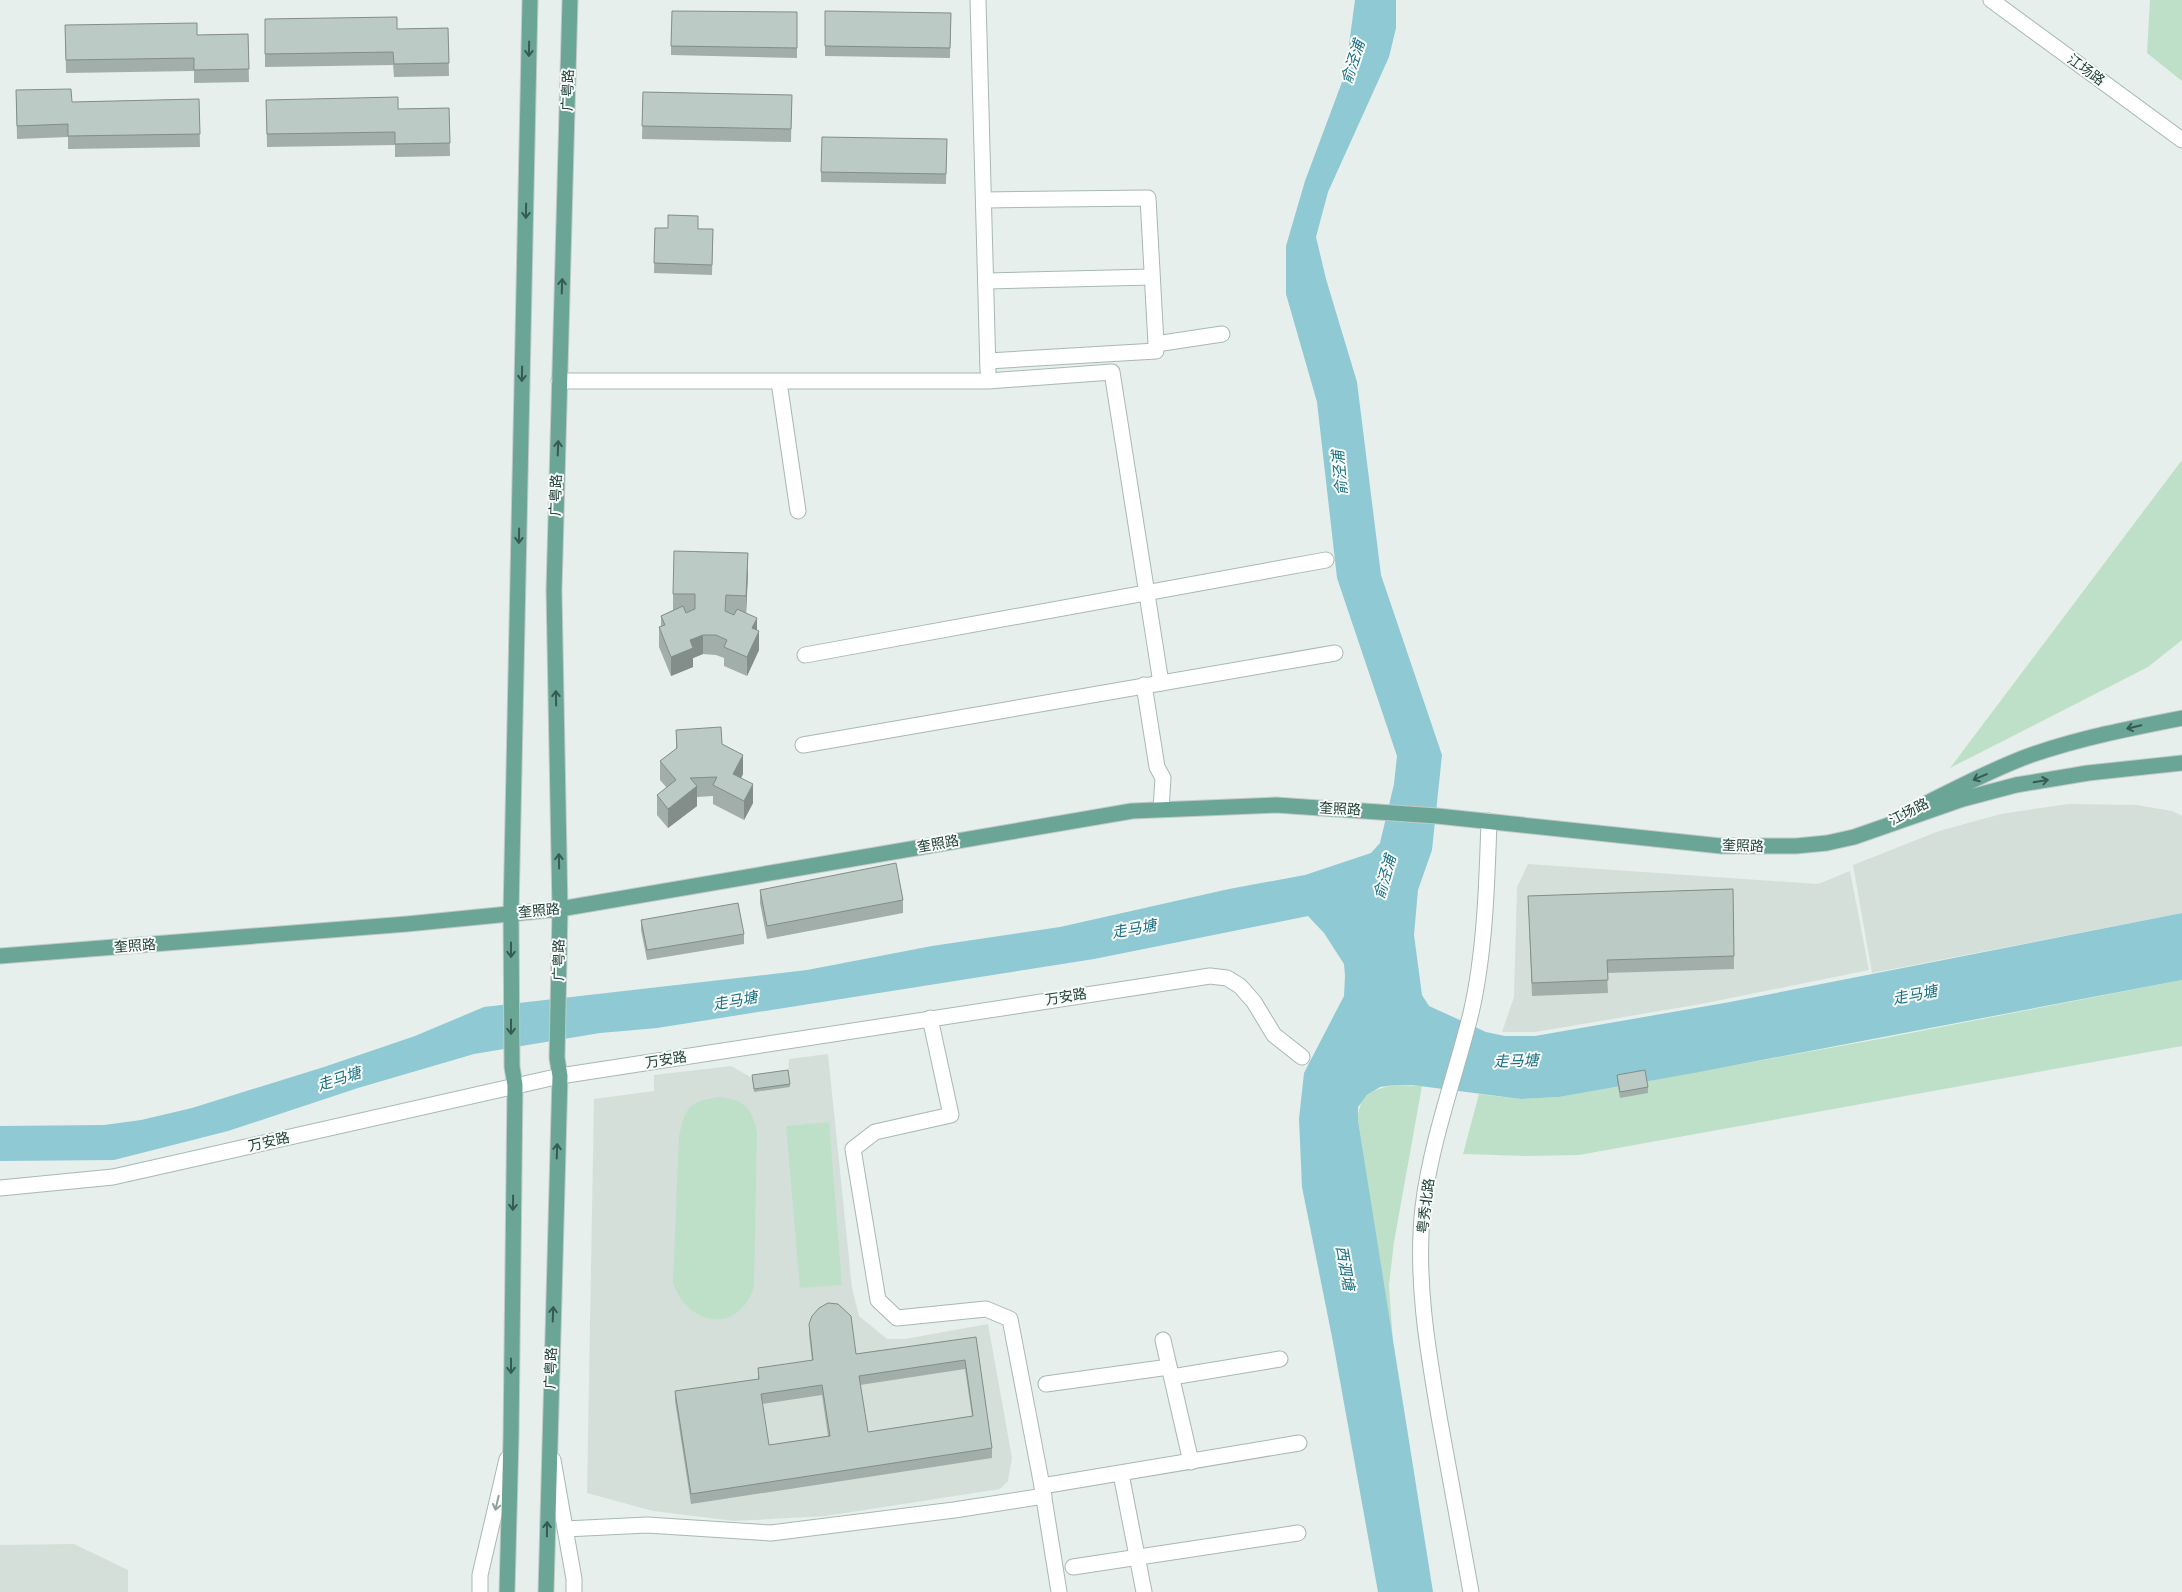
<svg xmlns="http://www.w3.org/2000/svg" width="2182" height="1592" viewBox="0 0 2182 1592" font-family="Signika,'Noto Sans SC',sans-serif">
<style>
.built{fill:#d4dfda}
.green{fill:#bfe0c8}
.water{fill:#8ec9d4}
.lines{fill:none;stroke-linecap:round;stroke-linejoin:round}
.minor-casing{stroke:#a8b8b2;stroke-width:17}
.major-casing{stroke:#c2cac8;stroke-width:17}
.minor{stroke:#fff;stroke-width:15}
.major{stroke:#6aa596;stroke-width:15}
.wall{fill:#a1aea9;fill-rule:evenodd}
.shaded-wall{fill:#838d89}
.building{fill:#bbcac4;stroke:#838d89;fill-rule:evenodd}
.oneway{stroke:#365b51}
.oneway2{stroke:#92a09c}
.labels{text-anchor:middle;dominant-baseline:central;stroke-width:4;stroke-linejoin:round;paint-order:stroke}
.street-label{font-size:14px;fill:#24423a;stroke:#f7fbf9}
.water-label{font-size:15px;font-style:italic;fill:#1c6f80;stroke:#f7fbf9}
</style>
<rect width="100%" height="100%" fill="#e6efeb"/>
<!-- built -->
<g class="built">
<path d="M 2068,804 L 2136,805 L 2172,811 L 2182,816 L 2182,913 L 1872,973 L 1853,865 L 1939,831 L 2001,814 Z"/>
<path d="M 1528,864 L 1818,884 L 1850,871 L 1869,970 L 1701,1004 L 1535,1032 L 1502,1032 L 1514,997 L 1517,887 Z"/>
<path d="M 828,1054 L 852,1288 L 859,1316 L 887,1339 L 905,1339 L 988,1324 L 1012,1458 L 1008,1481 L 1000,1489 L 826,1516 L 735,1521 L 653,1511 L 587,1493 L 594,1099 L 654,1091 L 654,1075 L 731,1066 L 752,1078 L 788,1073 L 789,1059 Z"/>
<path d="M 74,1544 L 128,1570 L 128,1592 L 0,1592 L 0,1545 Z"/>
</g>
<!-- green -->
<g class="green">
<path d="M 2150,0 L 2182,0 L 2182,81 L 2147,53 Z"/>
<path d="M 2182,460 L 2182,640 L 2148,667 L 1950,768 Z"/>
<path d="M 2182,980 L 2182,1046 L 1579,1155 L 1527,1156 L 1463,1154 L 1479,1094 L 1521,1099 L 1559,1097 L 1885,1038 Z"/>
<path d="M 1395,1085 L 1422,1086 L 1394,1242 L 1389,1285 L 1393,1343 L 1358,1120 C 1358,1096 1372,1089 1395,1085 Z"/>
<path d="M 719,1097 C 744,1099 752,1108 757,1132 L 754,1286 C 740,1334 689,1328 673,1283 L 679,1136 C 685,1108 689,1101 719,1097 Z"/>
<path d="M 829,1122 L 842,1285 L 800,1288 L 786,1126 Z"/>
</g>
<!-- water -->
<path class="water" d="M 1355,0 L 1396,0 L 1396,28 L 1389,57 L 1328,192 L 1316,237 L 1326,279 L 1357,382 L 1381,575 L 1442,755 L 1432,850 L 1418,890 L 1414,935 L 1422,995 L 1429,1006 L 1486,1032 L 1505,1036 L 1535,1036 L 1730,1002 L 2182,913 L 2182,980 L 1694,1073 L 1559,1097 L 1521,1099 L 1412,1085 L 1395,1085 L 1380,1087 L 1367,1095 L 1358,1107 L 1358,1120 L 1433,1592 L 1378,1592 L 1333,1342 L 1302,1187 L 1299,1119 L 1304,1073 L 1344,996 L 1345,976 L 1344,964 L 1324,933 L 1308,916 L 1094,959 L 657,1028 L 600,1033 L 474,1054 L 358,1088 L 228,1131 L 114,1160 L 0,1161 L 0,1126 L 104,1125 L 141,1120 L 192,1108 L 324,1067 L 415,1036 L 484,1007 L 807,970 L 932,946 L 1060,927 L 1229,889 L 1305,875 L 1371,853 L 1380,843 L 1394,784 L 1397,756 L 1337,578 L 1317,402 L 1286,294 L 1286,246 L 1305,181 L 1345,74 Z"/>
<g class="lines">
<defs>
<g id="minor">
<path d="M 978,0 L 988,371"/>
<path d="M 1991,0 L 2182,140"/>
<path d="M 984,200 L 1148,198 L 1156,344 L 1156,351 L 988,361"/>
<path d="M 986,281 L 1152,277"/>
<path d="M 1156,344 L 1222,334"/>
<path d="M 559,381 L 988,381 L 1112,372 L 1161,683"/>
<path d="M 779,382 L 798,511"/>
<path d="M 805,655 L 1326,560"/>
<path d="M 1144,685 L 1157,767 L 1163,778 L 1161,809"/>
<path d="M 803,745 L 1335,653"/>
<path d="M 930,1018 L 951,1115 L 875,1132 L 853,1149 L 878,1300 L 897,1318 L 986,1309 L 1010,1319 L 1042,1486 L 1059,1592"/>
<path d="M 0,1188 L 113,1177 L 560,1076 L 1210,976 L 1227,978 L 1240,986 L 1254,1002 L 1274,1035 L 1302,1057"/>
<path d="M 1163,1340 L 1191,1462"/>
<path d="M 1172,1377 L 1280,1359"/>
<path d="M 1046,1384 L 1169,1367"/>
<path d="M 553,1460 L 574,1579 L 574,1592"/>
<path d="M 1121,1474 L 1144,1592"/>
<path d="M 1042,1486 L 1299,1443"/>
<path d="M 565,1529 L 647,1525 L 771,1533 L 954,1510 L 1044,1496"/>
<path d="M 1073,1567 L 1298,1533"/>
<path d="M 480,1592 L 480,1575 L 507,1459"/>
<path d="M 1471,1592 C 1461,1535 1450,1479 1440,1422 C 1428,1352 1415,1279 1423,1207 C 1431,1141 1455,1077 1471,1013 C 1485,953 1487,882 1489,821"/>
</g>
<g id="major">
<path d="M 1927,803 C 1961,786 1995,768 2031,755 C 2080,738 2131,728 2182,718"/>
<path d="M 0,956 L 407,924 L 560,909 L 1132,811 L 1276,805 L 1437,816 L 1721,846 L 1796,846 L 1827,843 L 1854,837 L 1963,799 L 2016,785 L 2088,773 L 2182,763"/>
<path d="M 507,1592 L 511,1438 L 515,1085 L 512,1067 L 511,913 L 530,0"/>
<path d="M 546,1592 L 560,1076 L 557,1058 L 560,909 L 554,591 L 570,0"/>
</g>
</defs>
<!-- minor casing -->
<use href="#minor" class="minor-casing"/>
<!-- major casing -->
<use href="#major" class="major-casing"/>
<!-- minor -->
<use href="#minor" class="minor"/>
<!-- major -->
<use href="#major" class="major"/>
</g>
<!-- wall -->
<g class="wall">
<path d="M 797,12 L 797,58 L 671,55 L 671,46 Z"/>
<path d="M 951,13 L 950,58 L 825,56 L 825,46 Z"/>
<path d="M 265,19 L 397,29 L 448,28 L 449,76 L 394,77 L 393,65 L 265,67 Z"/>
<path d="M 65,25 L 197,35 L 248,34 L 249,82 L 194,83 L 194,71 L 66,73 Z"/>
<path d="M 16,90 L 72,102 L 199,99 L 200,147 L 68,149 L 68,137 L 17,139 Z"/>
<path d="M 643,92 L 792,95 L 791,142 L 642,139 Z"/>
<path d="M 266,100 L 398,109 L 449,108 L 450,156 L 395,157 L 395,145 L 267,147 Z"/>
<path d="M 947,139 L 946,184 L 821,182 L 821,172 Z"/>
<path d="M 655,228 L 713,229 L 712,275 L 654,273 Z"/>
<path d="M 748,573 L 746,613 L 757,629 L 759,650 L 747,676 L 724,666 L 724,658 L 716,655 L 703,654 L 693,658 L 693,667 L 671,676 L 659,647 L 659,627 L 661,627 L 661,616 L 673,610 L 673,594 Z"/>
<path d="M 676,730 L 722,744 L 743,774 L 741,778 L 753,803 L 744,820 L 713,804 L 713,796 L 697,797 L 697,806 L 668,828 L 657,815 L 657,795 L 667,788 L 660,780 L 660,761 L 676,749 Z"/>
<path d="M 1733,889 L 1734,969 L 1607,973 L 1608,993 L 1532,996 L 1528,896 Z"/>
<path d="M 760,890 L 903,900 L 903,913 L 767,939 L 760,903 Z"/>
<path d="M 641,920 L 744,934 L 744,944 L 647,960 L 641,930 Z"/>
<path d="M 752,1075 L 790,1084 L 790,1087 L 754,1092 Z"/>
<path d="M 1617,1075 L 1648,1087 L 1648,1093 L 1620,1098 L 1617,1081 Z"/>
<path d="M 809,1324 L 856,1354 L 976,1337 L 992,1448 L 992,1458 L 691,1504 L 675,1401 L 675,1391 L 758,1379 L 758,1368 L 812,1361 L 809,1334 ZM 965,1369 L 972,1416 L 868,1432 L 860,1385 ZM 822,1395 L 828,1436 L 769,1445 L 762,1404 Z"/>
</g>
<!-- shaded-wall -->
<g class="shaded-wall">
<path d="M 748,553 L 748,573 L 746,615 L 746,596 Z"/>
<path d="M 757,618 L 757,636 L 759,631 L 759,650 L 747,676 L 747,657 L 752,628 Z"/>
<path d="M 703,635 L 703,654 L 693,658 L 693,667 L 671,676 L 671,657 L 690,640 Z"/>
<path d="M 743,755 L 743,774 L 733,793 L 733,774 Z"/>
<path d="M 753,784 L 753,803 L 744,820 L 744,801 Z"/>
<path d="M 697,786 L 697,806 L 668,828 L 668,809 Z"/>
</g>
<!-- building -->
<g class="building">
<path d="M 672,11 L 797,12 L 797,48 L 671,46 Z"/>
<path d="M 825,11 L 951,13 L 950,48 L 825,46 Z"/>
<path d="M 397,17 L 397,29 L 448,28 L 449,63 L 394,64 L 393,52 L 265,54 L 265,19 Z"/>
<path d="M 197,23 L 197,35 L 248,34 L 249,69 L 194,70 L 194,58 L 66,60 L 65,25 Z"/>
<path d="M 71,89 L 72,102 L 199,99 L 200,134 L 68,136 L 68,124 L 17,126 L 16,90 Z"/>
<path d="M 643,92 L 792,95 L 791,129 L 642,126 Z"/>
<path d="M 398,97 L 398,109 L 449,108 L 450,143 L 395,144 L 395,132 L 267,134 L 266,100 Z"/>
<path d="M 822,137 L 947,139 L 946,174 L 821,172 Z"/>
<path d="M 668,215 L 698,216 L 698,229 L 713,229 L 712,265 L 654,263 L 655,228 L 668,228 Z"/>
<path d="M 674,551 L 748,553 L 746,596 L 726,595 L 725,611 L 734,615 L 737,609 L 757,618 L 752,628 L 759,631 L 747,657 L 724,647 L 727,640 L 716,635 L 703,635 L 690,640 L 693,648 L 671,657 L 659,627 L 665,625 L 661,616 L 683,606 L 686,613 L 695,609 L 695,594 L 673,594 Z"/>
<path d="M 721,727 L 722,744 L 743,755 L 733,774 L 753,784 L 744,801 L 713,785 L 717,777 L 690,778 L 697,786 L 668,809 L 657,795 L 676,780 L 660,761 L 677,748 L 676,730 Z"/>
<path d="M 896,863 L 903,900 L 767,926 L 760,890 Z"/>
<path d="M 1733,889 L 1734,956 L 1607,960 L 1608,980 L 1532,983 L 1528,896 Z"/>
<path d="M 738,903 L 744,934 L 647,950 L 641,920 Z"/>
<path d="M 788,1070 L 790,1084 L 754,1089 L 752,1075 Z"/>
<path d="M 1645,1070 L 1648,1087 L 1620,1092 L 1617,1075 Z"/>
<path d="M 828,1303 L 838,1304 L 851,1316 L 856,1354 L 976,1337 L 992,1448 L 691,1494 L 675,1391 L 759,1379 L 758,1368 L 813,1360 L 809,1324 L 812,1316 L 819,1308 ZM 965,1360 L 973,1416 L 868,1432 L 859,1376 ZM 822,1385 L 830,1436 L 769,1445 L 761,1394 Z"/>
</g>
<!-- one-way arrows -->
<defs><path id="oneway-shaft" d="M-6 0H5M1.5-3L5.5 0L1.5 3" fill="none" stroke-width="1.6" stroke-linecap="round" stroke-linejoin="round" transform="scale(1.25)"/></defs>
<g class="oneway">
<use href="#oneway-shaft" transform="translate(529 49) rotate(91)"/>
<use href="#oneway-shaft" transform="translate(526 211) rotate(91)"/>
<use href="#oneway-shaft" transform="translate(562 286) rotate(-88)"/>
<use href="#oneway-shaft" transform="translate(522 374) rotate(91)"/>
<use href="#oneway-shaft" transform="translate(558 448) rotate(-88)"/>
<use href="#oneway-shaft" transform="translate(519 536) rotate(91)"/>
<use href="#oneway-shaft" transform="translate(556 698) rotate(-91)"/>
<use href="#oneway-shaft" transform="translate(2134 727) rotate(167)"/>
<use href="#oneway-shaft" transform="translate(1980 777) rotate(157)"/>
<use href="#oneway-shaft" transform="translate(2041 781) rotate(-9)"/>
<use href="#oneway-shaft" transform="translate(559 861) rotate(-91)"/>
<use href="#oneway-shaft" transform="translate(511 950) rotate(90)"/>
<use href="#oneway-shaft" transform="translate(511 1027) rotate(90)"/>
<use href="#oneway-shaft" transform="translate(557 1151) rotate(-88)"/>
<use href="#oneway-shaft" transform="translate(513 1203) rotate(91)"/>
<use href="#oneway-shaft" transform="translate(553 1314) rotate(-88)"/>
<use href="#oneway-shaft" transform="translate(511 1366) rotate(90)"/>
<use href="#oneway-shaft" transform="translate(547 1529) rotate(-89)"/>
</g>
<use class="oneway2" href="#oneway-shaft" transform="translate(497 1503) rotate(103)"/>
<g class="labels">
<!-- street labels -->
<g class="street-label">
<text transform="translate(2086 70) rotate(36)">江场路</text>
<text transform="translate(568 90) rotate(-88)">广粤路</text>
<text transform="translate(556 495) rotate(-88)">广粤路</text>
<text transform="translate(1340 809) rotate(3)">奎照路</text>
<text transform="translate(1909 812) rotate(-27)">江场路</text>
<text transform="translate(938 844) rotate(-10)">奎照路</text>
<text transform="translate(1743 846) rotate(2)">奎照路</text>
<text transform="translate(539 911) rotate(-5)">奎照路</text>
<text transform="translate(135 946) rotate(-4)">奎照路</text>
<text transform="translate(559 960) rotate(-89)">广粤路</text>
<text transform="translate(1066 997) rotate(-9)">万安路</text>
<text transform="translate(666 1060) rotate(-9)">万安路</text>
<text transform="translate(269 1142) rotate(-13)">万安路</text>
<text transform="translate(1426 1206) rotate(-83)">粤秀北路</text>
<text transform="translate(551 1368) rotate(-88)">广粤路</text>
</g>
<!-- water labels -->
<g class="water-label">
<text transform="translate(1353 62) rotate(-72)">俞泾浦</text>
<text transform="translate(1340 473) rotate(-95)">俞泾浦</text>
<text transform="translate(1385 877) rotate(-74)">俞泾浦</text>
<text transform="translate(1134 929) rotate(-10)">走马塘</text>
<text transform="translate(1915 995) rotate(-11)">走马塘</text>
<text transform="translate(735 1001) rotate(-10)">走马塘</text>
<text transform="translate(1516 1061) rotate(-2)">走马塘</text>
<text transform="translate(339 1079) rotate(-18)">走马塘</text>
<text transform="translate(1345 1268) rotate(80)">西泗塘</text>
</g>
</g>
</svg>
